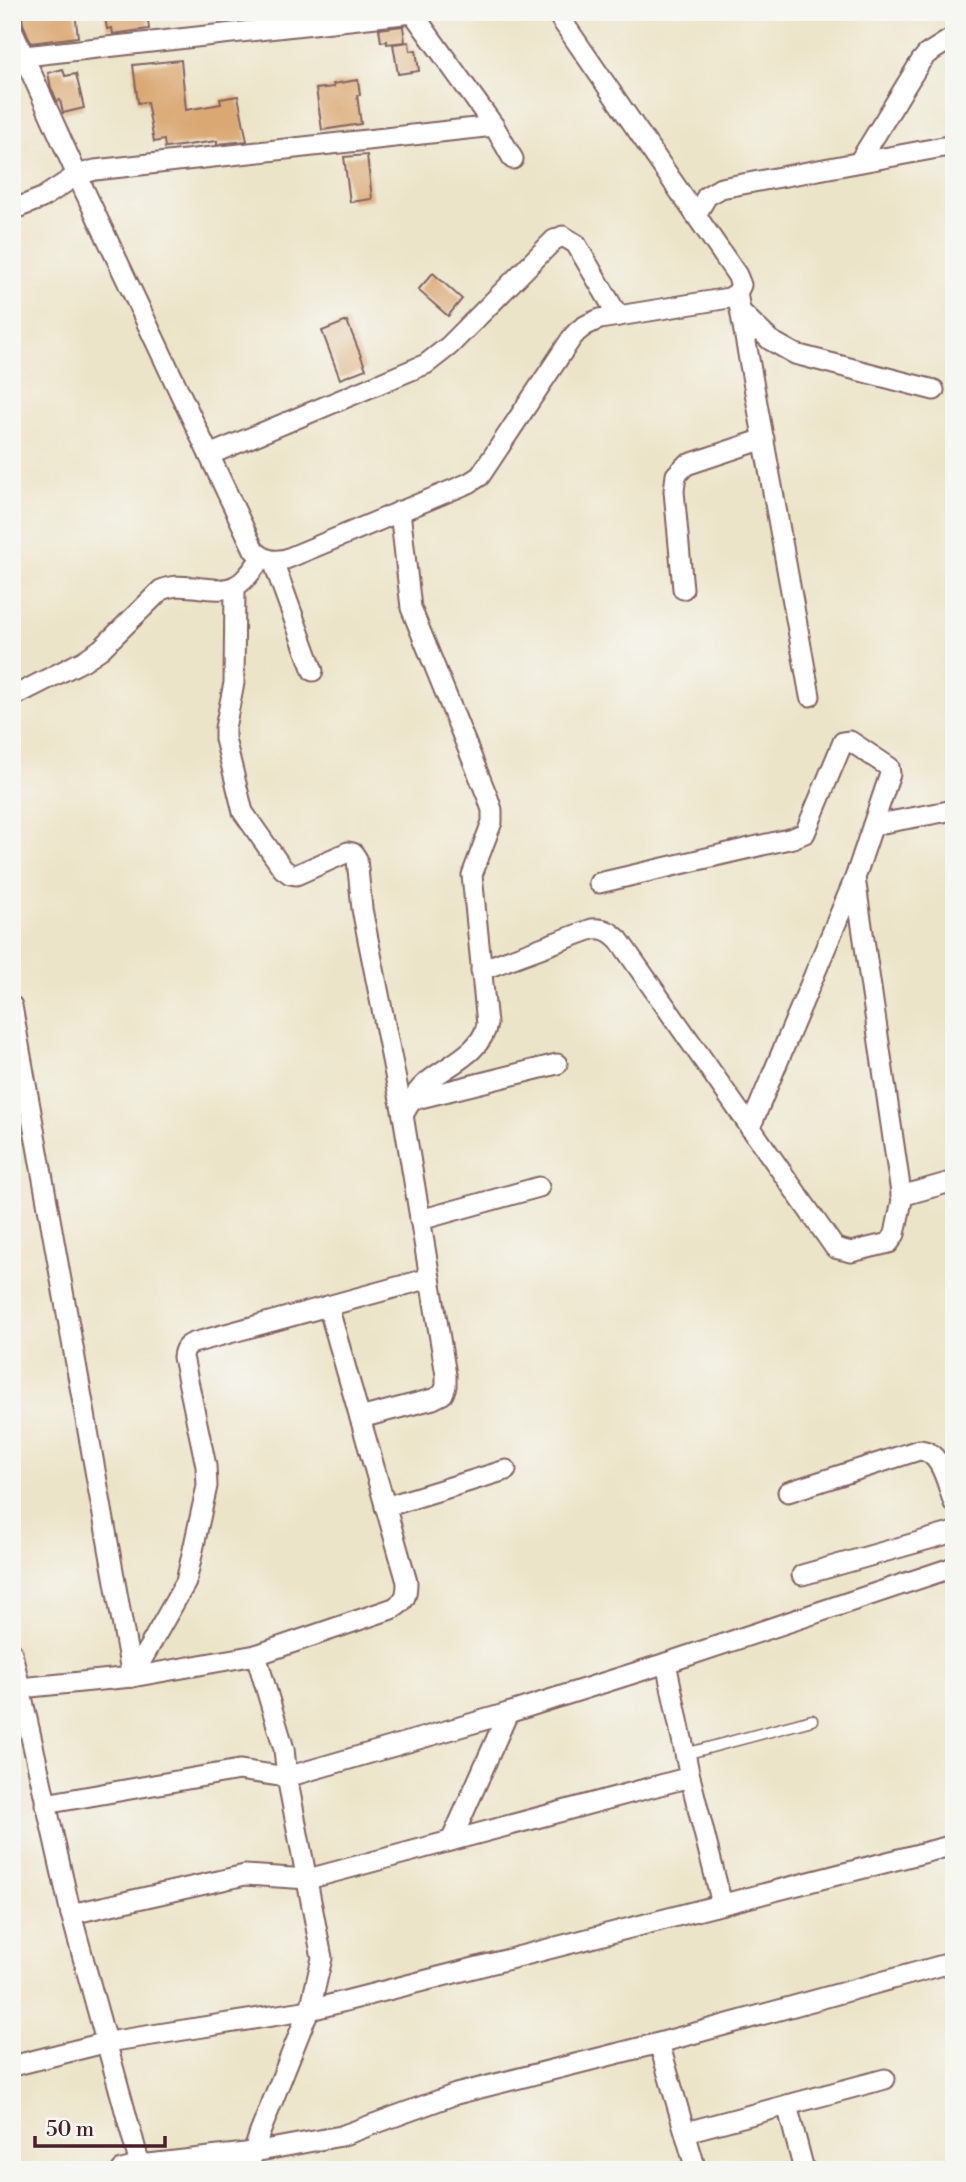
<svg xmlns="http://www.w3.org/2000/svg" width="966" height="2182" viewBox="0 0 966 2182" font-family="'Libre Bodoni',serif">
<style>
.building{fill:#daa873}
.lines{fill:none;stroke-linecap:round;stroke-linejoin:round}
.lane-casing{stroke:#836462;stroke-width:13}
.street-casing{stroke:#836462;stroke-width:23}
.lane{stroke:#fff;stroke-width:10}
.street{stroke:#fff;stroke-width:19}
</style>
<rect width="100%" height="100%" fill="#f6f6f2"/>
<filter id="ink" filterUnits="userSpaceOnUse"><feTurbulence type="fractalNoise" baseFrequency=".0143" numOctaves="2"/><feDisplacementMap in="SourceGraphic" scale="14" xChannelSelector="R" yChannelSelector="G"/><feConvolveMatrix kernelMatrix="1 2 1 2 8 2 1 2 1" color-interpolation-filters="sRGB"/></filter>
<filter id="wash" filterUnits="userSpaceOnUse"><feTurbulence type="fractalNoise" baseFrequency=".00686" numOctaves="4" result="noise"/><feDisplacementMap in="SourceGraphic" scale="28" xChannelSelector="R" yChannelSelector="G"/><feGaussianBlur stdDeviation="1.57" result="paint"/><feColorMatrix in="noise" values="0 0 0 0 0 0 0 0 0 0 0 0 0 0 0 0 0 1.4 0 .05"/><feComposite in="paint" operator="in"/></filter>
<g filter="url(#wash)">
<rect width="100%" height="100%" fill="#ece4c8"/>
<g id="blocks">
<!-- building -->
<g class="building">
<path d="M 21,12 L 75,12 L 78,37 L 31,43 L 23,24 Z"/>
<path d="M 104,12 L 147,12 L 149,29 L 113,34 L 112,28 L 107,29 Z"/>
<path d="M 403,26 L 405,42 L 387,44 L 387,41 L 381,42 L 379,29 Z"/>
<path d="M 409,42 L 410,51 L 416,50 L 419,71 L 398,74 L 393,44 Z"/>
<path d="M 181,60 L 186,110 L 221,104 L 220,99 L 238,96 L 247,141 L 217,144 L 217,141 L 165,148 L 164,140 L 154,142 L 147,102 L 138,103 L 133,65 Z"/>
<path d="M 63,69 L 65,76 L 76,74 L 84,108 L 63,113 L 60,100 L 57,101 L 51,88 L 48,73 Z"/>
<path d="M 358,80 L 360,95 L 357,95 L 361,124 L 322,130 L 316,89 L 334,87 L 333,84 Z"/>
<path d="M 367,155 L 372,199 L 350,202 L 344,157 Z"/>
<path d="M 433,273 L 462,299 L 448,316 L 418,290 Z"/>
<path d="M 347,321 L 366,369 L 340,379 L 322,331 Z"/>
</g>
</g>
</g>
<g filter="url(#ink)">
<use href="#blocks" fill-opacity="0" stroke="#836462" stroke-width="2"/>
<g class="lines">
<defs>
<path id="lane" d="M 685,1754 L 812,1720"/>
<g id="street">
<path d="M 412,12 L 494,126 L 513,159"/>
<path d="M 12,30 L 77,175 L 254,550 C 265,560 272,562 286,559 L 469,483 L 480,476 L 571,339 C 579,328 587,324 600,319 L 729,298 L 737,293 L 741,285 L 737,275 L 556,12"/>
<path d="M 25,56 L 422,12"/>
<path d="M 859,162 L 921,61 L 927,54 L 954,37"/>
<path d="M 12,210 L 42,198 L 77,175 L 95,170 L 494,126"/>
<path d="M 696,215 L 707,196 L 721,188 L 954,145"/>
<path d="M 737,293 L 810,696"/>
<path d="M 741,312 L 770,340 L 795,354 L 934,390"/>
<path d="M 209,455 L 426,364 L 449,346 L 554,240 L 563,236 L 576,244 L 618,316"/>
<path d="M 400,511 L 411,608 L 488,798 L 492,810 L 492,822 L 472,875 L 487,1024 C 482,1053 445,1066 425,1084 C 415,1092 409,1105 403,1115"/>
<path d="M 273,561 L 313,671"/>
<path d="M 235,586 L 234,683 L 225,728 L 225,739 L 243,812 L 283,869 L 290,874 L 296,875 L 348,852 L 353,853 L 357,859 L 362,909 L 403,1115 L 446,1375 L 446,1386 L 443,1394 L 433,1399 L 360,1418"/>
<path d="M 683,589 L 674,491 L 676,475 L 686,465 L 764,439"/>
<path d="M 12,697 L 83,661 L 101,649 L 161,590 C 172,585 182,586 194,587 C 234,592 238,591 262,557"/>
<path d="M 873,825 L 954,810"/>
<path d="M 599,883 L 793,838 L 805,833 L 843,742 L 850,741 L 889,767 L 890,774 L 855,878 L 750,1128"/>
<path d="M 481,970 L 592,929 C 604,928 610,931 619,940 L 835,1248 L 851,1252 L 889,1243 L 895,1234 L 902,1200 L 855,878"/>
<path d="M 12,1006 L 132,1677"/>
<path d="M 412,1100 L 557,1064"/>
<path d="M 901,1196 L 954,1181"/>
<path d="M 420,1220 L 539,1187"/>
<path d="M 788,1492 L 919,1450 C 942,1451 947,1485 954,1503"/>
<path d="M 385,1507 L 506,1470"/>
<path d="M 802,1575 L 954,1532"/>
<path d="M 12,1653 L 20,1688 L 12,1689"/>
<path d="M 256,1655 L 394,1608 C 405,1601 407,1596 407,1582 L 328,1306"/>
<path d="M 666,1663 L 690,1777 L 722,1904"/>
<path d="M 132,1677 L 186,1582 L 207,1486 L 206,1466 L 183,1357 C 184,1349 186,1346 193,1343 L 430,1278"/>
<path d="M 45,1804 L 239,1770 L 287,1777 L 508,1713 L 666,1663 L 954,1567"/>
<path d="M 451,1841 L 508,1713"/>
<path d="M 71,1914 L 245,1875 L 308,1879 L 690,1777"/>
<path d="M 659,2043 L 696,2170"/>
<path d="M 12,2066 L 108,2042 L 310,2010 L 954,1845"/>
<path d="M 787,2105 L 804,2170"/>
<path d="M 686,2132 L 885,2079"/>
<path d="M 122,2170 L 140,2165"/>
<path d="M 248,2170 L 259,2135 L 304,2022 L 310,2010 L 322,1958 L 287,1777 L 284,1749 L 256,1655 L 132,1677 L 20,1688 L 71,1914 L 140,2165 L 254,2152 L 341,2136 L 456,2094 L 659,2043 L 954,1962"/>
</g>
</defs>
<!-- lane casing -->
<use href="#lane" class="lane-casing"/>
<!-- street casing -->
<use href="#street" class="street-casing"/>
<!-- lane -->
<use href="#lane" class="lane"/>
<!-- street -->
<use href="#street" class="street"/>
</g>
</g>
<!-- margin -->
<rect width="966" height="2182" fill="none" stroke="#f6f6f2" stroke-width="42"/>
<!-- scale -->
<path d="M35 2136v10h130v-10" fill="none" stroke="#4a1f2b" stroke-width="3.5"/>
<text x="46" y="2136" font-size="21" fill="#4a1f2b" stroke="#f6f6f2" stroke-width="5" paint-order="stroke">50 m</text>
</svg>
